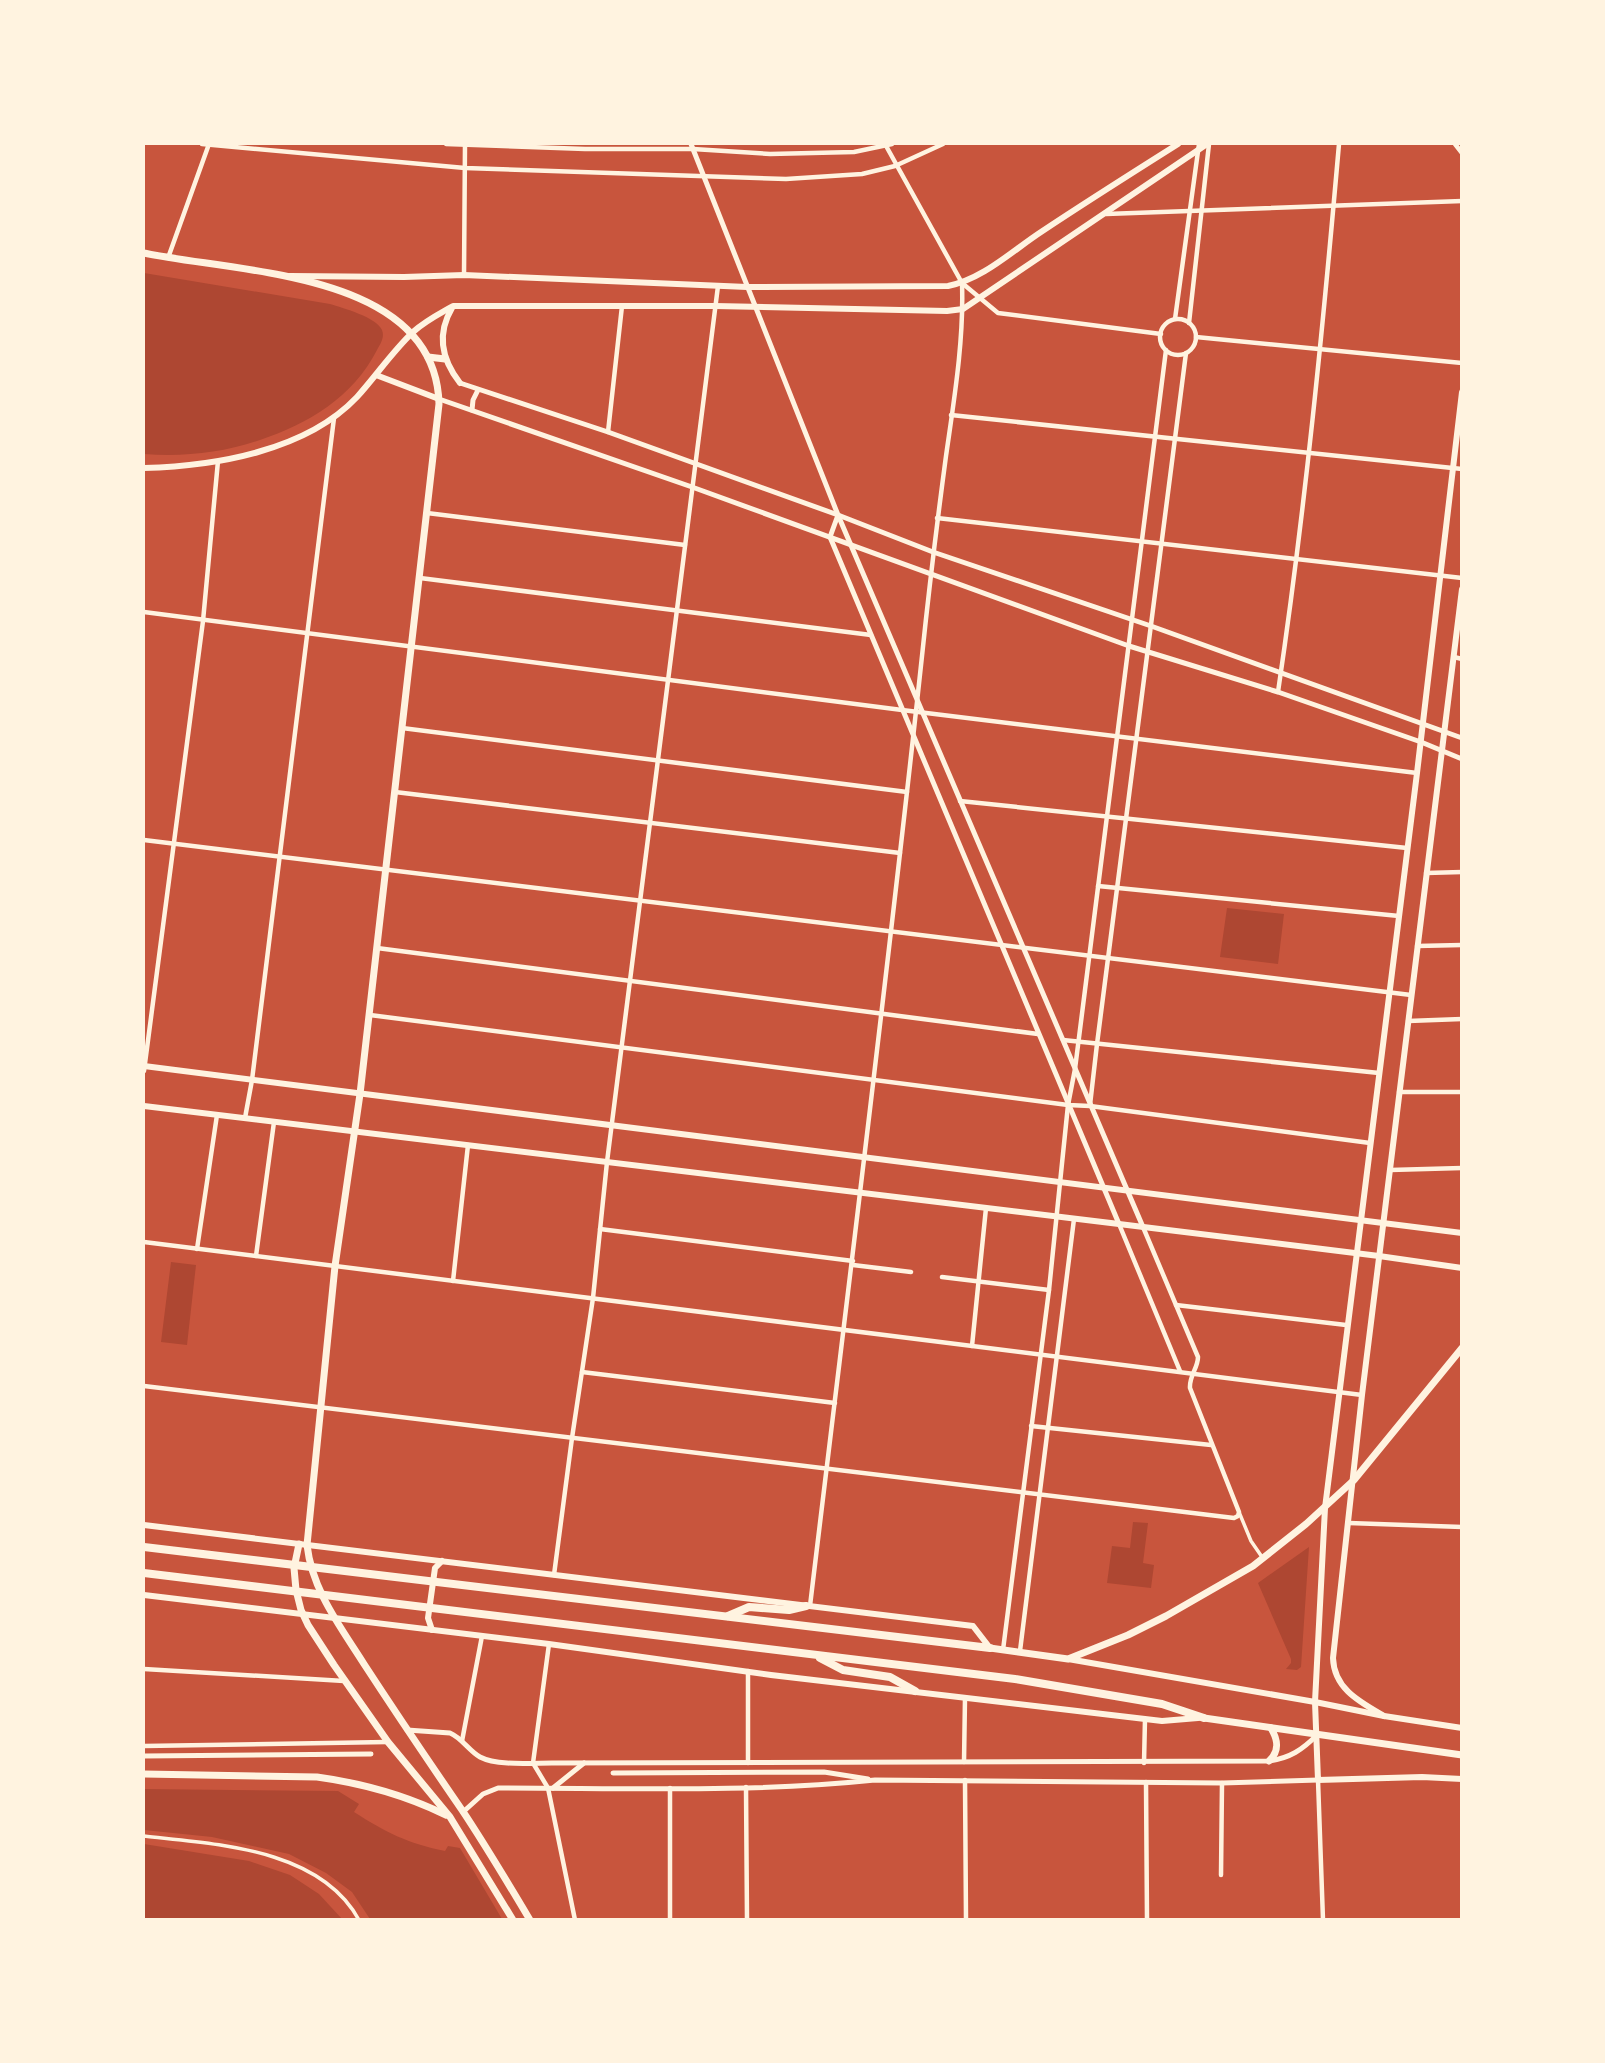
<svg xmlns="http://www.w3.org/2000/svg" width="1605" height="2063" viewBox="0 0 1605 2063" font-family="'Alegreya Sans',sans-serif">
<style>
.green{fill:#ae4732}
.lines{fill:none;stroke-linecap:round;stroke-linejoin:round}
.pedestrian{stroke:#fff3e0;stroke-width:3.5}
.minor{stroke:#fff3e0;stroke-width:4.5}
.tertiary{stroke:#fff3e0;stroke-width:5}
.secondary{stroke:#fff3e0;stroke-width:6}
.primary{stroke:#fff3e0;stroke-width:7}
.motorway{stroke:#fff3e0;stroke-width:8}
</style>
<rect width="100%" height="100%" fill="#c8553d"/>
<!-- green -->
<g class="green">
<path d="M 144,273 L 330,304 C 343,308 376,317 382,330 C 385,338 380,344 377,350 C 353,397 308,424 260,440 C 223,453 183,457 144,454 Z"/>
<path d="M 1227,908 L 1284,914 L 1278,964 L 1220,957 Z"/>
<path d="M 171,1262 L 196,1265 L 187,1345 L 161,1342 Z"/>
<path d="M 1133,1522 L 1148,1523 L 1143,1563 L 1154,1565 L 1151,1588 L 1107,1583 L 1112,1546 L 1130,1548 Z"/>
<path d="M 1309,1547 L 1301,1667 L 1297,1670 L 1286,1669 L 1291,1663 L 1291,1659 L 1258,1583 Z"/>
<path d="M 144,1789 L 338,1791 L 359,1804 L 354,1812 C 387,1833 407,1843 445,1851 L 448,1846 L 460,1848 L 502,1919 L 370,1919 L 352,1892 L 326,1873 L 289,1854 L 212,1837 L 144,1830 Z"/>
<path d="M 144,1844 L 249,1861 L 290,1875 L 319,1894 L 342,1919 L 144,1919 Z"/>
</g>
<g class="lines">
<!-- pedestrian -->
<g class="pedestrian">
<path d="M 1239,1512 L 1251,1541 L 1262,1557"/>
<path d="M 144,1836 C 215,1844 320,1848 359,1920"/>
</g>
<!-- minor -->
<g class="minor">
<path d="M 202,144 L 465,168 L 786,179 L 862,174 L 895,166 L 943,144"/>
<path d="M 446,144 L 585,149 L 693,149 L 770,154 L 854,152 L 892,144"/>
<path d="M 885,144 L 962,283 L 998,313 L 1161,334"/>
<path d="M 1455,144 L 1462,153"/>
<path d="M 1106,214 L 1462,201"/>
<path d="M 168,258 L 209,144"/>
<path d="M 464,275 L 465,144"/>
<path d="M 1175,319 L 1199,144"/>
<circle cx="1178" cy="337" r="18"/>
<path d="M 1189,323 L 1209,144"/>
<path d="M 1196,337 L 1462,363"/>
<path d="M 951,415 L 1462,469"/>
<path d="M 608,432 L 622,306"/>
<path d="M 427,513 L 685,545"/>
<path d="M 937,518 L 1462,578"/>
<path d="M 420,578 L 871,635"/>
<path d="M 144,612 L 902,710 L 1417,773"/>
<path d="M 1454,657 L 1462,659"/>
<path d="M 1278,692 C 1305,510 1323,327 1339,144"/>
<path d="M 402,728 L 907,792"/>
<path d="M 395,792 L 900,853"/>
<path d="M 960,801 L 1407,848"/>
<path d="M 144,840 L 1411,995"/>
<path d="M 1426,873 L 1462,872"/>
<path d="M 1098,886 L 1399,916"/>
<path d="M 1417,946 L 1462,945"/>
<path d="M 377,948 L 1038,1034"/>
<path d="M 370,1015 L 1068,1105 L 1090,1106 L 1370,1143"/>
<path d="M 1408,1021 L 1462,1019"/>
<path d="M 1063,1040 L 1379,1073"/>
<path d="M 144,1071 L 203,621 L 218,461"/>
<path d="M 1399,1092 L 1462,1092"/>
<path d="M 1090,1105 L 1097,1044 L 1186,353"/>
<path d="M 245,1118 L 252,1080 L 334,418"/>
<path d="M 1390,1170 L 1462,1168"/>
<path d="M 1119,1224 L 1180,1371"/>
<path d="M 600,1229 L 853,1261"/>
<path d="M 144,1242 L 1362,1395"/>
<path d="M 197,1249 L 217,1115"/>
<path d="M 256,1256 L 274,1122"/>
<path d="M 853,1265 L 911,1272"/>
<path d="M 942,1277 L 1049,1290"/>
<path d="M 453,1281 L 468,1145"/>
<path d="M 1176,1305 L 1346,1325"/>
<path d="M 972,1346 L 986,1208"/>
<path d="M 582,1372 L 835,1403"/>
<path d="M 144,1386 L 1234,1518 L 1238,1516 L 1239,1512 L 1190,1388 C 1189,1376 1198,1368 1198,1357 L 1143,1227"/>
<path d="M 1031,1426 L 1211,1445"/>
<path d="M 1349,1523 L 1462,1527"/>
<path d="M 554,1575 L 572,1438 L 593,1298 L 607,1162 L 718,286"/>
<path d="M 810,1606 C 848,1289 888,973 922,656 C 929,589 937,523 946,456 C 954,400 964,341 962,283"/>
<path d="M 549,1644 L 533,1763 L 548,1788 L 575,1920"/>
<path d="M 1003,1650 L 1049,1290 L 1068,1105 L 1075,1069 L 1166,350"/>
<path d="M 1020,1651 L 1074,1219"/>
<path d="M 144,1669 L 344,1681"/>
<path d="M 462,1741 L 482,1636"/>
<path d="M 144,1746 L 387,1742"/>
<path d="M 964,1762 L 965,1698"/>
<path d="M 748,1763 L 748,1671"/>
<path d="M 1144,1763 L 1145,1719"/>
<path d="M 965,1780 L 966,1920"/>
<path d="M 1318,1780 L 1323,1920"/>
<path d="M 1146,1782 L 1147,1920"/>
<path d="M 746,1787 L 747,1920"/>
<path d="M 670,1788 L 670,1920"/>
<path d="M 1221,1875 L 1222,1783"/>
</g>
<!-- tertiary -->
<g class="tertiary">
<path d="M 691,144 L 838,515 L 1143,1227"/>
<path d="M 460,383 L 608,432 L 838,515 L 933,552 L 1151,626 L 1462,738"/>
<path d="M 439,399 L 692,487 L 1129,646 L 1278,692 L 1421,742 L 1462,759"/>
<path d="M 472,410 L 473,400 L 478,390"/>
<path d="M 838,515 L 830,537 L 1119,1224"/>
<path d="M 407,1730 L 450,1733 C 462,1738 469,1751 480,1757 C 497,1766 532,1763 552,1763 L 1269,1761 C 1290,1758 1302,1750 1317,1735"/>
<path d="M 144,1756 L 371,1754"/>
<path d="M 613,1773 L 824,1772 L 868,1779"/>
<path d="M 553,1788 L 584,1763"/>
<path d="M 463,1812 L 483,1794 L 498,1788 C 624,1788 751,1793 875,1780 L 1222,1783 L 1318,1780"/>
</g>
<!-- secondary -->
<g class="secondary">
<path d="M 290,276 L 404,277 L 464,275 L 747,287 L 948,286 C 983,279 1012,251 1041,232 C 1086,202 1132,173 1178,144"/>
<path d="M 452,308 C 436,335 442,360 460,383"/>
<path d="M 376,375 L 439,399"/>
<path d="M 1462,392 L 1417,773 L 1325,1508 L 1315,1702 L 1318,1780 L 1422,1777 L 1462,1779"/>
<path d="M 144,468 C 215,466 306,451 357,397 C 376,376 392,352 413,332 C 425,321 439,314 453,306 L 715,306 L 947,311 L 963,309 L 1207,144"/>
<path d="M 144,1066 L 1462,1233"/>
<path d="M 144,1106 L 1119,1224 L 1379,1256 L 1462,1268"/>
<path d="M 144,1525 L 973,1626 L 990,1648"/>
<path d="M 144,1595 L 549,1644 L 771,1675 L 1162,1721 L 1198,1718"/>
<path d="M 432,1630 L 428,1618 L 435,1568 L 442,1561"/>
<path d="M 1068,1659 L 1315,1702 L 1384,1716 L 1462,1728"/>
<path d="M 1384,1716 C 1360,1702 1334,1689 1333,1658 L 1362,1395 L 1462,589"/>
</g>
<!-- primary -->
<g class="primary">
<path d="M 144,253 C 238,273 436,271 439,404 L 360,1094 L 335,1266 L 307,1545 C 312,1590 340,1626 364,1664 C 396,1713 429,1762 462,1810 C 486,1846 508,1883 530,1920"/>
<path d="M 428,357 L 445,359"/>
<path d="M 299,1544 L 294,1568 L 296,1590 L 301,1610 L 308,1625 L 334,1665 L 388,1742 L 450,1817 L 513,1920"/>
<path d="M 990,1648 L 1068,1659 L 1128,1635 L 1166,1616 L 1253,1566 L 1306,1524 L 1354,1480 L 1462,1348"/>
<path d="M 1204,1718 L 1462,1755"/>
<path d="M 1269,1761 C 1280,1751 1278,1740 1271,1728"/>
<path d="M 144,1774 L 317,1777 C 361,1783 407,1796 446,1815"/>
</g>
<!-- motorway -->
<g class="motorway">
<path d="M 144,1547 L 990,1648"/>
<path d="M 144,1573 L 1015,1679 L 1162,1704 L 1204,1718"/>
<path d="M 728,1616 L 749,1607 L 789,1610 L 806,1606"/>
<path d="M 820,1658 L 843,1670 L 890,1677 L 915,1691"/>
</g>
</g>
<!-- border -->
<rect width="1605" height="2063" fill="none" stroke="#fff3e0" stroke-width="290"/>
</svg>
